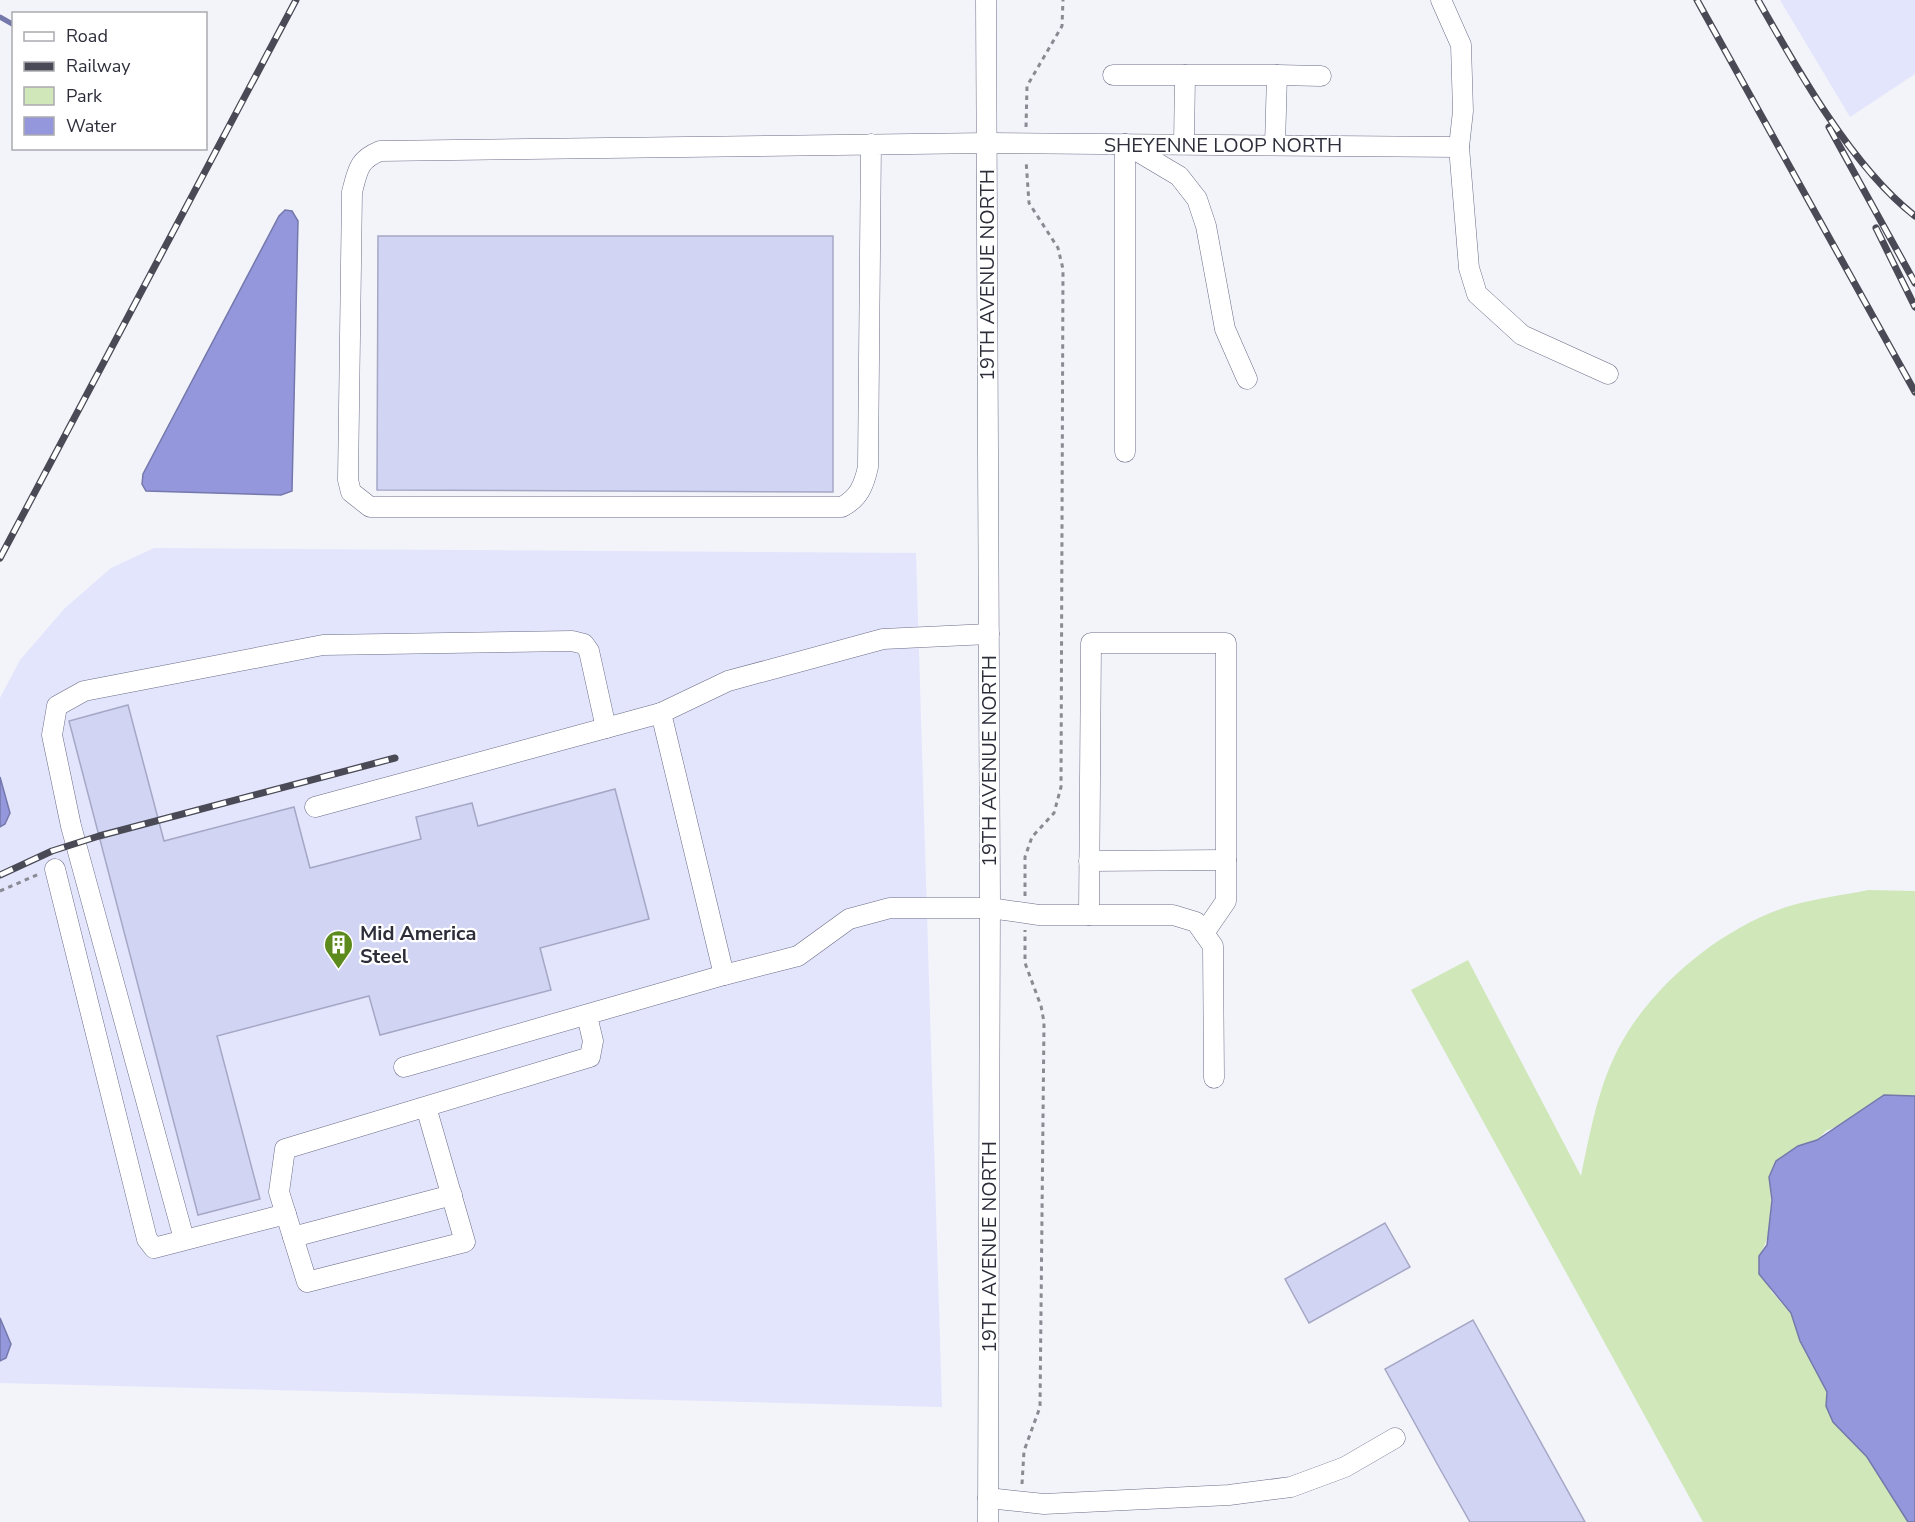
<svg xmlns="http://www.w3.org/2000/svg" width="1915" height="1522" viewBox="0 0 1915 1522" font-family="'Nunito Sans',sans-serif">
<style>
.built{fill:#e3e5fc}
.green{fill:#cfe7b9}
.water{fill:#9497dc;stroke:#7578ab;stroke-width:1.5}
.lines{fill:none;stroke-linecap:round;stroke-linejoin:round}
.stream{stroke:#7578ab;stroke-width:5}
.building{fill:#d1d4f3;stroke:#a5a7c5;stroke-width:1.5}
.minor-casing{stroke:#6a6c87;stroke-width:21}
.path{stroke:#898a93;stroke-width:3;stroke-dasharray:4.5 4.5;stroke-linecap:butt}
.minor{stroke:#fff;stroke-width:20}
.rail-casing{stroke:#494a55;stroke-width:7}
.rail{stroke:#fff;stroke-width:4.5;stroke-dasharray:14;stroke-linecap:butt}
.labels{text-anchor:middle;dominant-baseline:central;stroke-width:4.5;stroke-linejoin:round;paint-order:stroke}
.street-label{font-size:20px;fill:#2d2e3a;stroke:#fff}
.poi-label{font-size:20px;font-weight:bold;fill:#2d2e3a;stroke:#fff;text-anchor:start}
</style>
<rect width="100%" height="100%" fill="#f3f4fa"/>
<!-- built -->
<g class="built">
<path d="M 1780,0 L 1915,0 L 1915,74 L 1850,117 Z"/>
<path d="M 154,548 L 916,553 L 942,1407 L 0,1383 L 0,698 L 20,660 L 65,608 L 111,568 Z"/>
</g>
<!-- green -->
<path class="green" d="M 1869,890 L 1915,891 L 1915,1096 L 1910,1095 L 1826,1131 L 1817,1140 L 1798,1146 L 1769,1177 C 1772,1199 1773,1237 1759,1256 L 1771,1291 L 1791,1313 L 1800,1341 L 1827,1392 L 1826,1406 L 1867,1457 L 1908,1522 L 1703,1522 L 1411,990 L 1468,960 L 1581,1176 C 1590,1133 1598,1088 1618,1049 C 1651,985 1724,925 1793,905 C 1818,898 1844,895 1869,890 Z"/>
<!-- water -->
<g class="water">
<path d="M 285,210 L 292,211 L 298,221 L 292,491 L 281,495 L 146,491 L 142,484 L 143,474 L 279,216 Z"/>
<path d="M 0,777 L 10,813 L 5,824 L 0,827 Z"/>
<path d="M 1884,1095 L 1915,1096 L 1915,1522 L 1908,1522 L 1867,1457 L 1833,1422 L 1826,1406 L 1827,1392 L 1800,1341 L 1791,1313 L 1759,1274 L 1759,1256 L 1767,1245 L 1772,1200 L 1769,1177 L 1776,1161 L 1798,1146 L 1817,1140 Z"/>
<path d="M 0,1318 L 11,1344 L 6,1358 L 0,1361 Z"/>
</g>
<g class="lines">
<!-- stream -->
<path class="stream" d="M 0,17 L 14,25"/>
</g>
<!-- building -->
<g class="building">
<path d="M 378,236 L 833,236 L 833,492 L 377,490 Z"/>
<path d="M 128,705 L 164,841 L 294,807 L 310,868 L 421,839 L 416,817 L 472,803 L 478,826 L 615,789 L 649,919 L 540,948 L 551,990 L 380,1035 L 369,996 L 217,1036 L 260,1199 L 198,1215 L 69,721 Z"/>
<path d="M 1385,1223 L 1410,1267 L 1309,1323 L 1285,1279 Z"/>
<path d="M 1473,1320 L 1585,1522 L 1470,1522 L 1440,1469 L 1385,1369 Z"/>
</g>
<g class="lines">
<defs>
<g id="minor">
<path d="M 986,0 L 990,902 L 988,1522"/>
<path d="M 1441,0 L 1461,45 L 1463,111 L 1459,147 L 1469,268 L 1477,294 L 1522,335 L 1608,374"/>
<path d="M 1113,75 L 1185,75"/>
<path d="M 1277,75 L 1321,76"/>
<path d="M 871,144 L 868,467 C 864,485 859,498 842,507 L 370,507 L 351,492 L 348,480 L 352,192 C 358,170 358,160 380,151 L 987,143 L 1459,147"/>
<path d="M 1125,144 L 1125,452"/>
<path d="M 1125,144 L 1179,176 L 1197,199 L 1206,226 L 1225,329 L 1247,379"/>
<path d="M 1184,144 L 1185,75 L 1277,75 L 1275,145"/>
<path d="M 989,634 L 883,639 L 728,681 L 661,713 L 724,975 L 798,956 L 849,919 L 890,908 L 990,908 L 1039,915 L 1173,915 L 1196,922 L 1213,946 L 1214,1078"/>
<path d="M 315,807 L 661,713"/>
<path d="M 1089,861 L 1226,860"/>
<path d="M 55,869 L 147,1239 L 154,1248 L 286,1214"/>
<path d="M 1089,915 L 1091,643 L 1226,643 L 1226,901 L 1204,933"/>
<path d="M 404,1067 L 724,975"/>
<path d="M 426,1107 L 465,1242 L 307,1282 L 279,1192 L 285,1149 L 590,1057 L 593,1041 L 587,1016"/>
<path d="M 293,1237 L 452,1195"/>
<path d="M 184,1239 L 71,826 L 52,735 L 57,706 L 84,691 L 323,645 L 572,641 L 584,644 L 589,651 L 606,728"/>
<path d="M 988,1498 L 1044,1504 L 1229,1495 L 1291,1487 L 1345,1467 L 1395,1438"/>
</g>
</defs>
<!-- minor casing -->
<use href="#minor" class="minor-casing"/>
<!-- path -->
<g class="path">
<path d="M 1026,127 L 1027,86 L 1062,26 L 1063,0"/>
<path d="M 0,891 L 39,874"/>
<path d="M 1025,896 L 1025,857 L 1032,837 L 1054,813 L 1061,787 L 1063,269 L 1058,248 L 1029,203 L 1026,160"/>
<path d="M 1022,1484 L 1024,1451 L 1040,1407 L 1044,1022 L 1041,1006 L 1025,963 L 1025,930"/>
</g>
<!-- minor -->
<use href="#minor" class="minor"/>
<defs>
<g id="rail">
<path d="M 1697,0 L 1915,392"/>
<path d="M 1758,0 C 1797,69 1852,167 1915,216"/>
<path d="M 1829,127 L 1915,283"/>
<path d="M 1876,228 L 1915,307"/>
<path d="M 0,558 L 296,0"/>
<path d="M 0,875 L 52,851 L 99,836 L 395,758"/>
</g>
</defs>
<!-- rail casing -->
<use href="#rail" class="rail-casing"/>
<!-- rail -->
<use href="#rail" class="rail"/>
</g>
<!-- icons -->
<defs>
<symbol id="building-pin" viewBox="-11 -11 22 30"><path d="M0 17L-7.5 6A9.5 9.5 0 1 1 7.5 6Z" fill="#5c8a1d" stroke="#fff"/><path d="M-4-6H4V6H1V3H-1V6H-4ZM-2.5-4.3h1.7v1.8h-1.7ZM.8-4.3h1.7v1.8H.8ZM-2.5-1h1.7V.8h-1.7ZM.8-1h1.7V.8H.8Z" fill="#fff"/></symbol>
</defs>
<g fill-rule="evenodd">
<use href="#building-pin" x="322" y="928" width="33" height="45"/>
</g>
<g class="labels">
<!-- street labels -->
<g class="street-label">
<text x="1223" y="145">SHEYENNE LOOP NORTH</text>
<text transform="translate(987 275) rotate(-90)">19TH AVENUE NORTH</text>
<text transform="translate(989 761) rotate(-90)">19TH AVENUE NORTH</text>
<text transform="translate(989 1247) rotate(-90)">19TH AVENUE NORTH</text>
</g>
<!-- poi labels -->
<g class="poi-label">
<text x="360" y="933">Mid America<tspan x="360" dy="23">Steel</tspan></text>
</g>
</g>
<!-- legend -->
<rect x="12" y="12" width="195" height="138" fill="#ffffff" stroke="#ababb0" stroke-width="1.5"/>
<rect x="24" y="32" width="30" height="9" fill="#ffffff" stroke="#ababb0" stroke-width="1.5"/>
<text x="66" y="42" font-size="18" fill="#2d2e3a">Road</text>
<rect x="24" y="62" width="30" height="9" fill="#494a55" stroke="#ababb0" stroke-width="1.5"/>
<text x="66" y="72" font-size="18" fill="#2d2e3a">Railway</text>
<rect x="24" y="87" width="30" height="18" fill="#cfe7b9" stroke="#ababb0" stroke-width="1.5"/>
<text x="66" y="102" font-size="18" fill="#2d2e3a">Park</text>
<rect x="24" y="117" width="30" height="18" fill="#9497dc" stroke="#ababb0" stroke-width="1.5"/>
<text x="66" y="132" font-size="18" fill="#2d2e3a">Water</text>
</svg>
